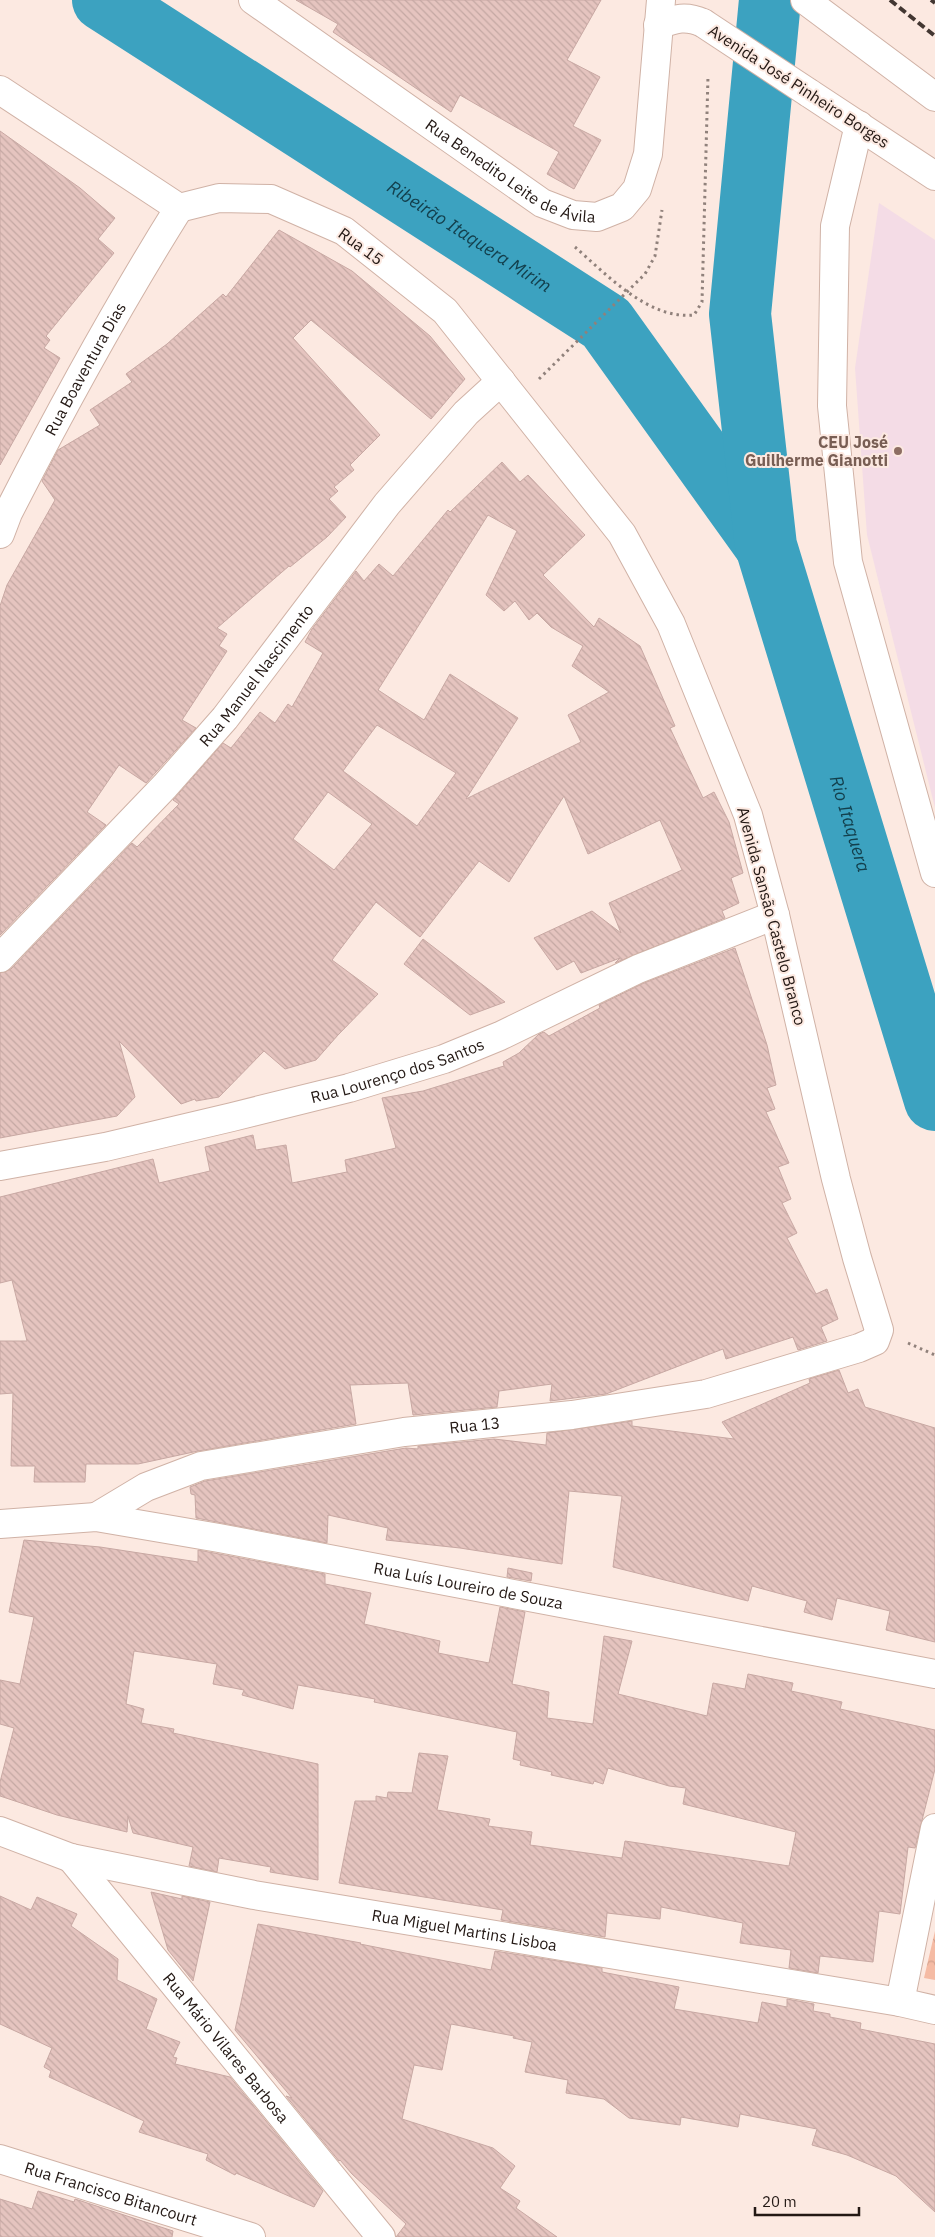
<svg xmlns="http://www.w3.org/2000/svg" width="935" height="2237" viewBox="0 0 935 2237" font-family="'IBM Plex Sans',sans-serif">
<style>
.education{fill:#f4dce6}
.park{fill:url(#park-crowns)}
.lines{fill:none;stroke-linecap:round;stroke-linejoin:round}
.river{stroke:#3ca2c0;stroke-width:62}
.building{fill:url(#building-back-hatch);stroke:#c8a8a3;fill-rule:evenodd}
.minor-casing{stroke:#d0b2a6;stroke-width:30}
.major-casing{stroke:#d0b2a6;stroke-width:30}
.path{stroke:#90817b;stroke-width:3;stroke-dasharray:2.5 4;stroke-linecap:butt}
.minor{stroke:#fff;stroke-width:28}
.major{stroke:#fff;stroke-width:28}
.rail{stroke:#433732;stroke-width:4;stroke-dasharray:8 4;stroke-linecap:butt}
.major-bridge-casing{stroke:#d0b2a6;stroke-width:30;stroke-linecap:butt}
.major-bridge{stroke:#fff;stroke-width:28}
.education-dot{fill:#8d6e63;stroke:#fce9e1;stroke-width:2}
.labels{text-anchor:middle;dominant-baseline:central;stroke-width:4;stroke-linejoin:round;paint-order:stroke}
.street-label{font-size:16px;fill:#231814;stroke:#fce9e1}
.education-label{font-size:16px;font-weight:bold;fill:#785e54;stroke:#fce9e1;text-anchor:end}
.water-label{font-size:18px;font-style:italic;fill:#13404d;stroke:#fce9e1}
</style>
<defs>
<pattern id="park-crowns" width="20" height="18" patternUnits="userSpaceOnUse" patternTransform="scale(1.25)"><rect width="20" height="18" fill="#f5bba4"/><path d="M2 6a3 3 0 1 1 6 0M12 15a3 3 0 1 1 6 0" fill="none" stroke="#d2a08c"/></pattern>
<pattern id="building-back-hatch" width="6" height="6" patternUnits="userSpaceOnUse" patternTransform="scale(1.25)"><rect width="6" height="6" fill="#e5c4bf"/><path d="M-1 5l2 2M0 0l6 6M5-1l2 2" fill="none" stroke="#c4a8a3"/></pattern>
</defs>
<rect width="100%" height="100%" fill="#fce9e1"/>
<!-- education -->
<path class="education" d="M 879,203 L 935,240 L 935,808 L 867,535 L 855,368 Z"/>
<!-- park -->
<path class="park" d="M 935,1931 L 935,1980 L 924,1978 Z"/>
<g class="lines">
<!-- river -->
<g class="river">
<path id="s1" d="M 103,0 L 606,323 L 763,542"/>
<path id="s2" d="M 770,0 L 740,314 L 766,546 L 935,1100"/>
</g>
</g>
<!-- building -->
<g class="building">
<path d="M 296,0 L 601,0 L 567,60 L 600,77 L 573,126 L 601,140 L 574,189 L 547,174 L 559,152 L 460,95 L 451,112 L 333,32 L 338,24 Z"/>
<path d="M 0,131 L 80,188 L 115,218 L 98,239 L 114,253 L 46,336 L 50,340 L 44,348 L 60,358 L 0,465 Z"/>
<path d="M 279,230 L 352,271 L 430,336 L 465,379 L 431,419 L 311,320 L 293,338 L 380,435 L 350,465 L 354,470 L 334,487 L 338,491 L 329,499 L 346,517 L 327,537 L 290,567 L 289,566 L 217,628 L 227,634 L 219,646 L 227,651 L 182,720 L 196,728 L 146,783 L 119,765 L 87,812 L 106,825 L 0,935 L 0,606 L 7,585 L 55,500 L 42,481 L 58,450 L 100,425 L 90,410 L 132,382 L 126,374 L 167,344 L 223,294 L 226,297 Z"/>
<path d="M 502,462 L 520,482 L 528,475 L 585,535 L 543,575 L 594,627 L 599,618 L 640,646 L 675,726 L 670,728 L 703,798 L 714,792 L 729,822 L 743,873 L 731,878 L 739,903 L 722,911 L 725,918 L 615,963 L 620,958 L 581,973 L 574,961 L 557,970 L 534,938 L 592,911 L 621,933 L 609,903 L 682,870 L 660,820 L 588,854 L 564,796 L 509,882 L 479,861 L 420,937 L 376,902 L 332,960 L 378,994 L 338,1035 L 316,1060 L 285,1069 L 264,1051 L 219,1097 L 196,1101 L 195,1099 L 181,1104 L 119,1041 L 135,1097 L 117,1116 L 0,1138 L 0,973 L 11,969 L 132,843 L 137,847 L 179,804 L 173,800 L 223,743 L 231,748 L 260,712 L 275,723 L 288,704 L 292,707 L 323,653 L 305,642 L 312,629 L 356,571 L 364,581 L 379,564 L 393,576 L 448,510 L 450,512 ZM 488,515 L 517,531 L 486,595 L 504,611 L 515,601 L 529,620 L 537,613 L 551,627 L 583,646 L 572,666 L 609,692 L 568,715 L 581,742 L 466,799 L 518,718 L 450,674 L 424,720 L 378,690 ZM 377,725 L 456,773 L 417,826 L 343,771 ZM 328,792 L 372,824 L 334,870 L 293,839 Z"/>
<path d="M 423,939 L 505,1002 L 470,1015 L 404,964 Z"/>
<path d="M 735,948 L 767,1045 L 776,1085 L 767,1088 L 775,1109 L 766,1112 L 789,1163 L 778,1167 L 791,1199 L 782,1203 L 797,1233 L 787,1238 L 816,1294 L 827,1289 L 838,1319 L 821,1327 L 827,1341 L 798,1350 L 793,1337 L 726,1359 L 723,1349 L 606,1394 L 550,1401 L 552,1384 L 499,1391 L 497,1407 L 413,1415 L 408,1383 L 350,1385 L 356,1424 L 198,1451 L 138,1464 L 86,1464 L 85,1482 L 34,1482 L 35,1466 L 11,1466 L 13,1393 L 0,1394 L 0,1341 L 27,1341 L 12,1280 L 0,1283 L 0,1197 L 153,1159 L 159,1183 L 210,1171 L 205,1147 L 253,1135 L 256,1150 L 286,1145 L 292,1183 L 347,1172 L 345,1160 L 396,1148 L 382,1098 L 423,1091 L 504,1066 L 503,1062 L 519,1053 L 539,1034 L 544,1032 L 549,1036 L 600,1008 L 599,1005 L 644,983 Z"/>
<path d="M 839,1370 L 848,1393 L 858,1389 L 865,1407 L 935,1428 L 935,1642 L 886,1630 L 890,1611 L 837,1598 L 832,1620 L 804,1612 L 807,1601 L 752,1586 L 748,1601 L 613,1567 L 622,1496 L 569,1491 L 562,1564 L 460,1548 L 386,1540 L 388,1528 L 328,1515 L 327,1543 L 196,1518 L 195,1495 L 191,1494 L 190,1487 L 205,1481 L 406,1448 L 418,1449 L 418,1446 L 494,1439 L 546,1445 L 547,1433 L 632,1421 L 632,1426 L 734,1439 L 722,1422 L 810,1383 L 809,1379 Z"/>
<path d="M 24,1540 L 100,1547 L 198,1562 L 198,1550 L 325,1574 L 325,1584 L 371,1593 L 364,1624 L 440,1641 L 438,1653 L 489,1663 L 500,1607 L 525,1612 L 512,1684 L 549,1692 L 547,1718 L 593,1724 L 604,1636 L 632,1641 L 618,1694 L 707,1716 L 713,1683 L 745,1689 L 748,1674 L 793,1683 L 791,1691 L 842,1702 L 840,1709 L 935,1730 L 935,1769 L 915,1848 L 908,1847 L 900,1914 L 879,1911 L 873,1962 L 820,1956 L 818,1973 L 789,1968 L 791,1950 L 740,1943 L 743,1923 L 661,1907 L 660,1919 L 607,1913 L 605,1937 L 501,1920 L 503,1910 L 339,1883 L 355,1801 L 376,1801 L 376,1796 L 387,1798 L 388,1792 L 412,1793 L 419,1753 L 448,1756 L 437,1810 L 490,1819 L 488,1826 L 532,1832 L 530,1845 L 622,1858 L 625,1841 L 789,1866 L 796,1832 L 683,1804 L 686,1788 L 669,1786 L 608,1768 L 603,1784 L 594,1781 L 593,1784 L 551,1775 L 552,1772 L 520,1765 L 521,1761 L 513,1759 L 517,1732 L 374,1702 L 375,1699 L 298,1685 L 293,1709 L 242,1695 L 244,1690 L 213,1684 L 217,1664 L 134,1651 L 126,1704 L 144,1709 L 141,1723 L 174,1729 L 173,1733 L 318,1764 L 318,1880 L 270,1872 L 271,1867 L 219,1858 L 217,1872 L 189,1866 L 193,1847 L 133,1833 L 128,1816 L 127,1832 L 57,1815 L 0,1796 L 0,1782 L 14,1728 L 0,1724 L 0,1680 L 20,1684 L 34,1617 L 9,1612 Z"/>
<path d="M 508,1568 L 532,1573 L 531,1581 L 507,1577 Z"/>
<path d="M 151,1892 L 182,1899 L 182,1896 L 210,1902 L 193,1981 L 168,1950 Z"/>
<path d="M 0,1896 L 31,1910 L 37,1897 L 77,1914 L 71,1926 L 118,1959 L 117,1980 L 157,1999 L 146,2029 L 180,2042 L 173,2057 L 177,2058 L 175,2064 L 230,2077 L 323,2191 L 314,2207 L 236,2173 L 235,2175 L 206,2160 L 208,2154 L 139,2132 L 144,2121 L 49,2077 L 51,2071 L 44,2067 L 52,2048 L 0,2024 Z"/>
<path d="M 258,1924 L 361,1943 L 360,1944 L 491,1970 L 495,1951 L 602,1968 L 602,1972 L 679,1987 L 674,2009 L 758,2023 L 762,2002 L 787,2007 L 787,1999 L 814,2004 L 813,2011 L 830,2014 L 830,2017 L 861,2023 L 860,2029 L 935,2044 L 935,2212 L 896,2176 L 847,2155 L 812,2145 L 817,2129 L 740,2114 L 738,2127 L 681,2117 L 680,2125 L 629,2118 L 604,2099 L 566,2093 L 568,2080 L 525,2072 L 532,2042 L 513,2038 L 514,2036 L 451,2024 L 442,2070 L 414,2065 L 402,2119 L 493,2148 L 515,2166 L 500,2188 L 520,2201 L 516,2208 L 557,2237 L 396,2237 L 406,2224 L 352,2174 L 340,2160 L 339,2161 L 286,2096 L 292,2098 L 235,2030 Z"/>
<path d="M 38,2191 L 74,2202 L 75,2199 L 173,2231 L 172,2237 L 0,2237 L 0,2199 L 32,2209 Z"/>
</g>
<g class="lines">
<defs>
<g id="minor">
<path d="M 0,90 L 179,208"/>
<path d="M 859,125 L 835,226 L 832,406 L 848,562 L 935,873"/>
<path id="s3" d="M 0,534 L 8,513 C 61,409 117,307 179,208"/>
<path id="s4" d="M 0,958 L 165,786 L 225,718 L 387,504 L 466,413 L 501,381"/>
<path id="s5" d="M 0,1166 L 105,1147 L 232,1117 L 349,1088 L 444,1059 L 500,1036 L 638,969 L 775,915"/>
<path id="s6" d="M 96,1517 L 146,1487 L 201,1466 L 404,1432 L 572,1415 L 706,1394 L 859,1348 L 875,1341 L 879,1330 L 857,1258 L 836,1179 L 775,915 L 748,815 L 671,624 L 622,534 L 445,311 L 344,231 L 271,199 L 219,198 L 179,208"/>
<path id="s7" d="M 0,1524 L 96,1517 L 219,1538 L 935,1674"/>
<path id="s8" d="M 0,1831 L 71,1858 L 254,1895 L 900,2002 L 935,2010"/>
<path id="s9" d="M 71,1858 L 381,2237"/>
<path d="M 900,2002 L 935,1828"/>
<path id="s10" d="M 0,2159 L 251,2237"/>
</g>
<g id="major">
<path id="s11" d="M 253,0 L 542,203 L 573,215 L 597,217 L 622,207 L 637,189 L 648,154 L 661,0"/>
<path d="M 805,0 L 935,97"/>
<path d="M 658,25 C 675,19 685,15 703,23"/>
<path d="M 809,93 L 935,176"/>
</g>
</defs>
<!-- minor casing -->
<use href="#minor" class="minor-casing"/>
<!-- major casing -->
<use href="#major" class="major-casing"/>
<!-- path -->
<g class="path">
<path d="M 575,247 C 607,275 649,320 694,315 L 702,302 L 708,76"/>
<path d="M 539,379 L 645,274 L 655,256 L 662,210"/>
<path d="M 908,1343 L 935,1355"/>
</g>
<!-- minor -->
<use href="#minor" class="minor"/>
<!-- major -->
<use href="#major" class="major"/>
<!-- rail -->
<g class="rail">
<path d="M 890,0 L 935,36"/>
<path d="M 931,0 L 935,3"/>
</g>
<defs>
<path id="major-bridge" d="M 703,23 L 809,93"/>
</defs>
<!-- major-bridge casing -->
<use href="#major-bridge" class="major-bridge-casing"/>
<!-- major-bridge -->
<use href="#major-bridge" class="major-bridge"/>
</g>
<!-- markers -->
<circle class="education-dot" cx="898" cy="451" r="5"/>
<g class="labels">
<!-- street labels -->
<g class="street-label">
<text transform="translate(799 86) rotate(33)">Avenida José Pinheiro Borges</text>
<text stroke="none"><textPath href="#s11" startOffset="311">Rua Benedito Leite de Ávila</textPath></text>
<text transform="translate(361 246) rotate(36)">Rua 15</text>
<text stroke="none"><textPath href="#s3" startOffset="186">Rua Boaventura Dias</textPath></text>
<text stroke="none"><textPath href="#s4" startOffset="382">Rua Manuel Nascimento</textPath></text>
<text transform="translate(772 916) rotate(75)">Avenida Sansão Castelo Branco</text>
<text stroke="none"><textPath href="#s5" startOffset="409">Rua Lourenço dos Santos</textPath></text>
<text stroke="none"><textPath href="#s6" startOffset="394">Rua 13</textPath></text>
<text stroke="none"><textPath href="#s7" startOffset="475">Rua Luís Loureiro de Souza</textPath></text>
<text stroke="none"><textPath href="#s8" startOffset="476">Rua Miguel Martins Lisboa</textPath></text>
<text stroke="none"><textPath href="#s9" startOffset="245">Rua Mário Vilares Barbosa</textPath></text>
<text stroke="none"><textPath href="#s10" startOffset="116">Rua Francisco Bitancourt</textPath></text>
</g>
<!-- education labels -->
<g class="education-label">
<text x="888" y="442">CEU José<tspan x="888" dy="18">Guilherme Gianotti</tspan></text>
</g>
<!-- water labels -->
<g class="water-label">
<text stroke="none"><textPath href="#s1" startOffset="436">Ribeirão Itaquera Mirim</textPath></text>
<text stroke="none"><textPath href="#s2" startOffset="839">Rio Itaquera</textPath></text>
</g>
</g>
<!-- scale -->
<path d="M755 2207v8h104v-8" fill="none" stroke="#231814" stroke-width="2.5"/>
<text x="762" y="2207" font-size="15" fill="#231814" stroke="#fce9e1" stroke-width="4" paint-order="stroke">20 m</text>
</svg>
